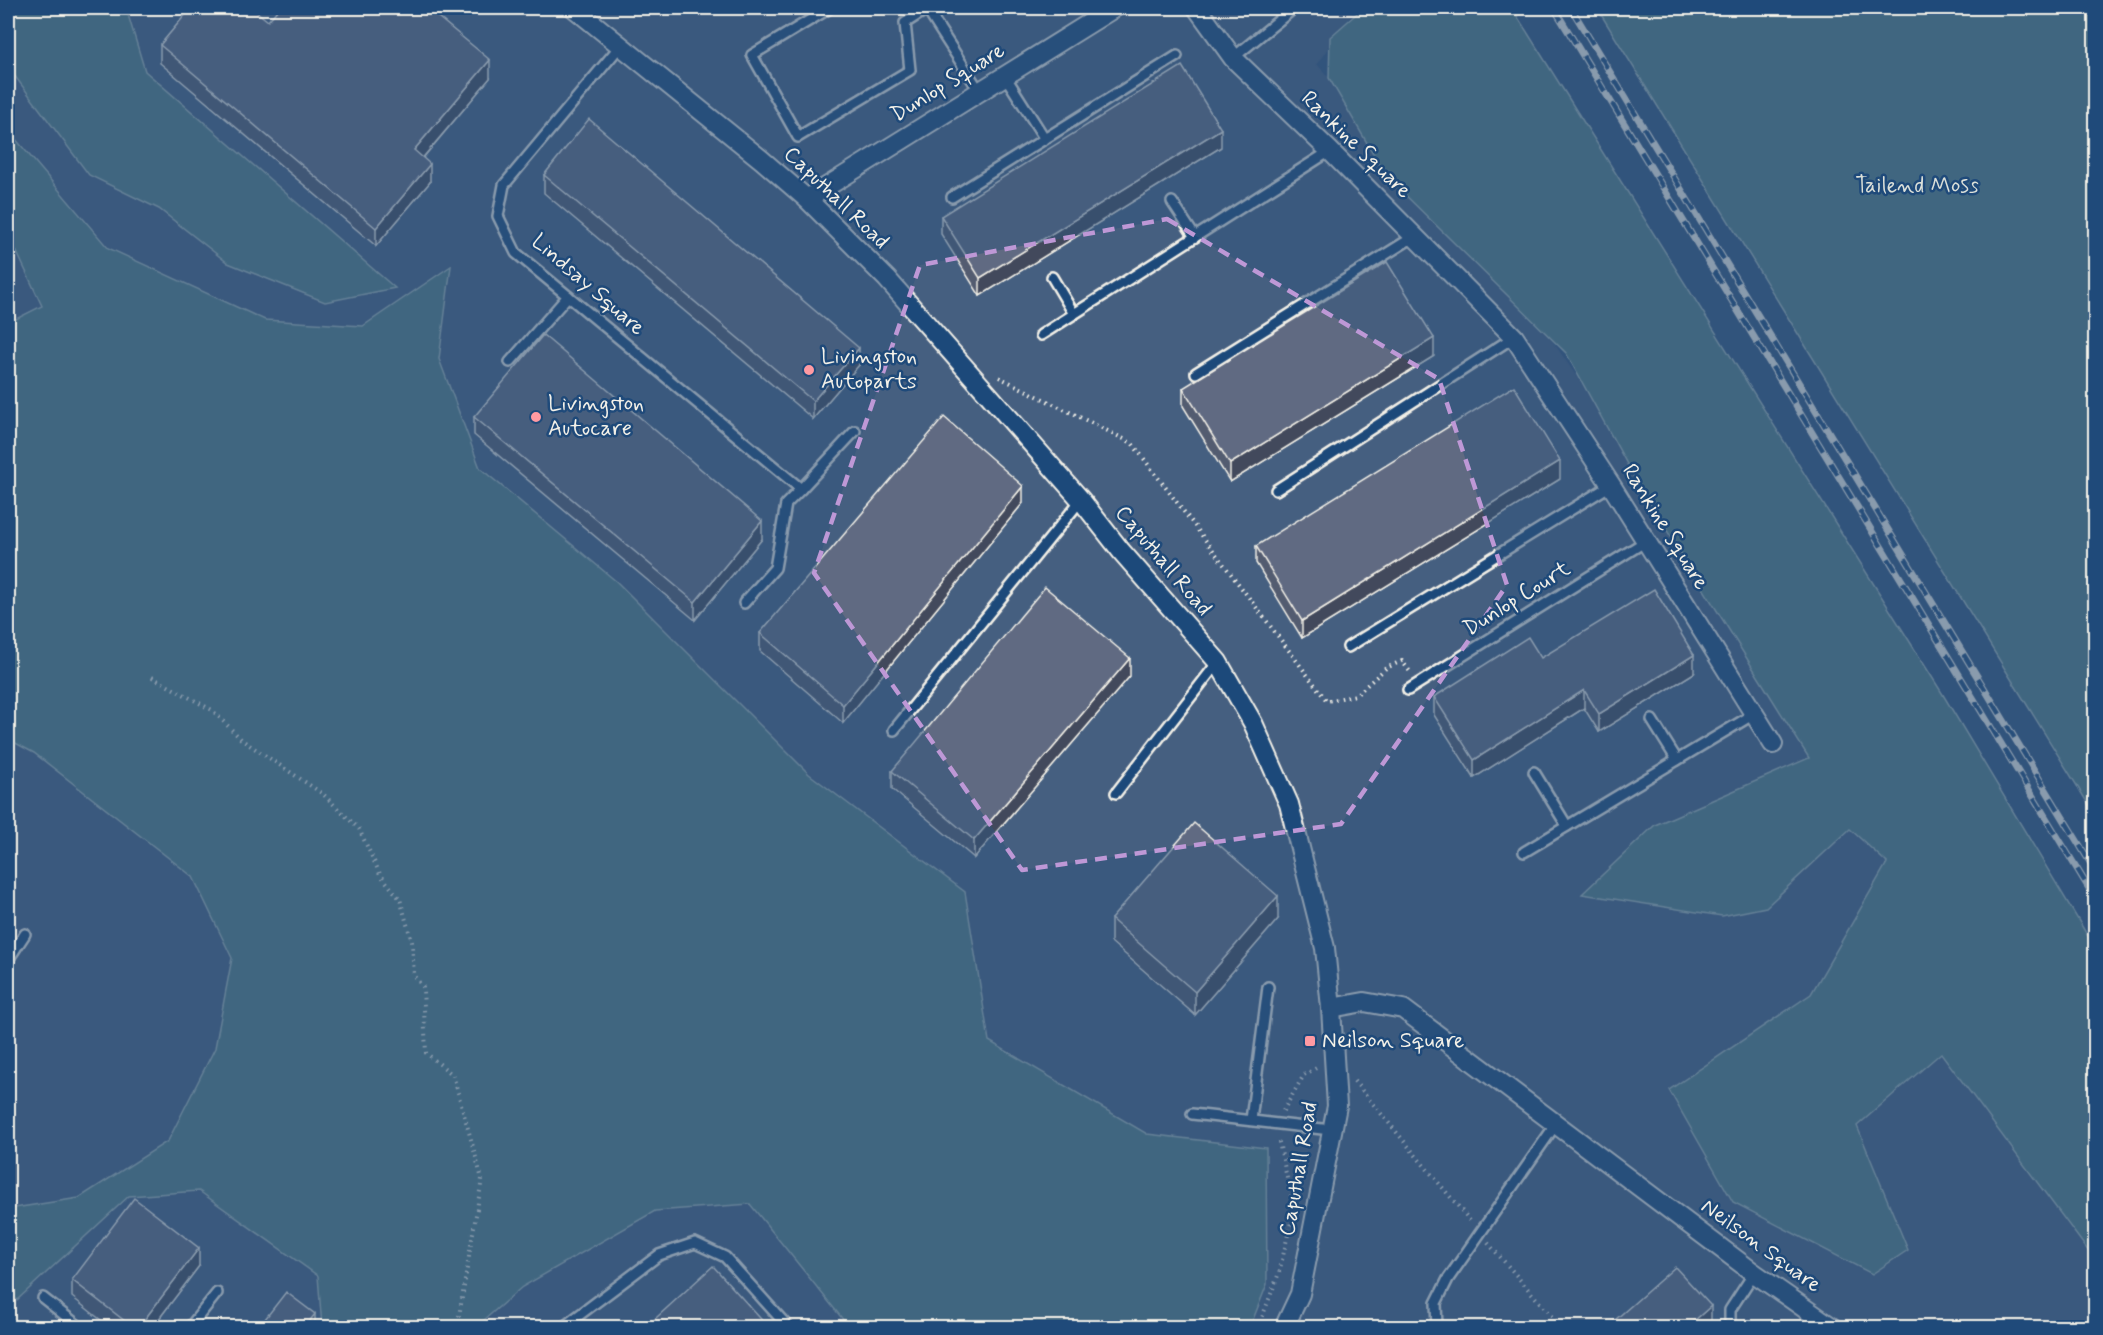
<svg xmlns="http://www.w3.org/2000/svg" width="2103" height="1335" viewBox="0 0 2103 1335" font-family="Mynerve,sans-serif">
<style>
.built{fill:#445e80}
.green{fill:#527d86;stroke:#a3b7b7;stroke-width:1.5}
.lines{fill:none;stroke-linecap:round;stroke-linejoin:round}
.service-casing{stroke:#f4f1e8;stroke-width:14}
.minor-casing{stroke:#f4f1e8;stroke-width:22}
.path{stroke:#f4f1e8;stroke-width:4;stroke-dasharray:1.5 4.5;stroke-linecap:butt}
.service{stroke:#1f4a7a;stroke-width:9}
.minor{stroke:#1f4a7a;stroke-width:18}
.rail-casing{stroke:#f4f1e8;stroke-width:7}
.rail{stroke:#1f4a7a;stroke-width:4.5;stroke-dasharray:14;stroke-linecap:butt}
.wall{fill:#535b70;stroke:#f4f1e8;stroke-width:1.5}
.shaded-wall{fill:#434a5b;stroke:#f4f1e8;stroke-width:1.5}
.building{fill:#606a82;stroke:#f4f1e8;stroke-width:1.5}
.marked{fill:none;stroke:#be98d6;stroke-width:4.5;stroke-dasharray:12 8;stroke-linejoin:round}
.poi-dot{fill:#ff9aa2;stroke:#1f4a7a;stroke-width:2}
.labels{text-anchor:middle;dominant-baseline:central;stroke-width:5;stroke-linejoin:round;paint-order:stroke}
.street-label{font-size:22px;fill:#f4f1e8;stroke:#1f4a7a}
.park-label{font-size:22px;fill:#dce0d9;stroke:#1f4a7a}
.poi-label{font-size:22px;fill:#f4f1e8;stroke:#1f4a7a;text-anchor:start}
</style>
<rect width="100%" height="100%" fill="#32547c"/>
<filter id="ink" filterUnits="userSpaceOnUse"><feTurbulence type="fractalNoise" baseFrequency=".0167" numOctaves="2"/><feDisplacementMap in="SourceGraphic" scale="12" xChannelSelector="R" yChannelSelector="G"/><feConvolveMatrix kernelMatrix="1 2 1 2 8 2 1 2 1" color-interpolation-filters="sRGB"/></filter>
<g filter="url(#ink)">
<!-- built -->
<path class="built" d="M 8,8 L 1356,8 L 1317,64 L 1536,317 L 1848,771 L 2095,1167 L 2095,1327 L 8,1327 Z"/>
<!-- green -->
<g class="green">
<path d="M 8,8 L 126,8 L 145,71 L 395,288 L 325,302 L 228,263 L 159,209 L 89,175 L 8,67 Z"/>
<path d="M 1363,8 L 1512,8 L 1942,693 L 2095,948 L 2095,1260 L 1941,1053 L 1857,1126 L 1908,1250 L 1872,1274 L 1733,1202 L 1669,1090 L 1811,994 L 1887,863 L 1850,829 L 1766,907 L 1722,916 L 1582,894 L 1655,825 L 1809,758 L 1638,484 L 1566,353 L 1387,177 L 1329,78 L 1330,37 Z"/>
<path d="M 1597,8 L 2095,8 L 2095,815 Z"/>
<path d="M 8,130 L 108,248 L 265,320 L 363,326 L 451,266 L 439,359 L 480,468 L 617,582 L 809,774 L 965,892 L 989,1041 L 1147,1134 L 1266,1148 L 1267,1284 L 1250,1327 L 849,1327 L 750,1204 L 655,1211 L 522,1287 L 476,1327 L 322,1327 L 318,1276 L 199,1191 L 129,1196 L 17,1300 L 8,1293 L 8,1209 L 79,1198 L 168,1141 L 215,1048 L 232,958 L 193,877 L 34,753 L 8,739 L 8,323 L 42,306 L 8,233 Z"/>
</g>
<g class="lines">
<defs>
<g id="service">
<path d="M 830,8 L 752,55 L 798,137 L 910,70 L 905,23 L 927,9"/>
<path d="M 926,8 L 980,92"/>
<path d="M 621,45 L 504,185 L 498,216 L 516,253 L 801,489 L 786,504 L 775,568 L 744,603"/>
<path d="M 1233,58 L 1294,8"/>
<path d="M 1005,76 L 1045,139"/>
<path d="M 952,197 L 1177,56"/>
<path d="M 1172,202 L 1195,237"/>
<path d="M 1052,277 L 1074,314"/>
<path d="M 1041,335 L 1330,151"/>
<path d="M 510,362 L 568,296"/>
<path d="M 1196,373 L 1415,236"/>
<path d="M 801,489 L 855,431"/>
<path d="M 1276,490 L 1514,337"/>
<path d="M 1348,647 L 1611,485"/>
<path d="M 1408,690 L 1646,541"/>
<path d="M 1652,720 L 1677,760"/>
<path d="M 894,730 L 1081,500"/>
<path d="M 1534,772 L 1567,826"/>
<path d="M 1116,793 L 1218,662"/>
<path d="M 1524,852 L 1754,714"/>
<path d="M 8,960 L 25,934"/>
<path d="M 1192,1114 L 1331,1130"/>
<path d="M 1251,1120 L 1268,987"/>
<path d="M 43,1298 L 81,1328"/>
<path d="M 189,1328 L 217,1293"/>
<path d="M 562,1328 L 659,1255 L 695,1243 L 725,1257 L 789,1328"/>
<path d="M 1437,1328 L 1436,1303 L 1448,1279 L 1556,1124"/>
<path d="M 1730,1328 L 1730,1310 L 1754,1273"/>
</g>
<g id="minor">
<path d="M 574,8 L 762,160 L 807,199 L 887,279 L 1081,500 L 1121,551 L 1218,662 L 1253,723 L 1289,804 L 1325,948 L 1331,1008 L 1337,1106 L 1300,1294 L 1284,1328"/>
<path d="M 1197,8 L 1233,58 L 1330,151 L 1514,337 L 1611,485 L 1773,744"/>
<path d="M 807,199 L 1114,8"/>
<path d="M 1331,1008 L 1364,1002 L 1403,1009 L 1754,1273 L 1833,1328"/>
</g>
</defs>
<!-- service casing -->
<use href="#service" class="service-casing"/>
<!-- minor casing -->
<use href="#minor" class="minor-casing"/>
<!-- path -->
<g class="path">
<path d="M 999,377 L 1132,443 L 1327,701 L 1356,695 L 1386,668 L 1402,661 L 1411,673"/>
<path d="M 152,677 L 212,710 L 242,740 L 323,794 L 359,829 L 380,874 L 400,899 L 412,942 L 414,976 L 423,987 L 426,1053 L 453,1075 L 482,1179 L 457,1328"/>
<path d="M 1354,1081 L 1472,1223"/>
<path d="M 1283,1111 L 1304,1075 L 1318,1067"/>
<path d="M 1488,1243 L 1562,1328"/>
<path d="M 1258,1328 L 1279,1273 L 1294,1209 L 1278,1138"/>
</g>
<!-- service -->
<use href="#service" class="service"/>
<!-- minor -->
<use href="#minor" class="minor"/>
<defs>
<g id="rail">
<path d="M 1554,8 L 2096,900"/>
<path d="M 1571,8 L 2096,872"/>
</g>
</defs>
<!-- rail casing -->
<use href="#rail" class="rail-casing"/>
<!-- rail -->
<use href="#rail" class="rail"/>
</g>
<!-- wall -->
<g class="wall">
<path d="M 268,21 L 490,78 L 423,158 L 430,182 L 376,246 L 160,63 L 160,45 Z"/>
<path d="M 1221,147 L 980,296 L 941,234 L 941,216 Z"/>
<path d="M 544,175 L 859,365 L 813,419 L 544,193 Z"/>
<path d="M 1434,356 L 1230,482 L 1183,406 L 1183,388 Z"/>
<path d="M 474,417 L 762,539 L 695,620 L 474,435 Z"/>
<path d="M 1560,479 L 1302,638 L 1256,563 L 1256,546 Z"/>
<path d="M 1023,503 L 843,723 L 760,651 L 760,633 Z"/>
<path d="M 1541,658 L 1694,673 L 1599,732 L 1584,708 L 1474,778 L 1434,715 L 1434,697 Z"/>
<path d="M 1130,676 L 974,858 L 892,789 L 892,771 Z"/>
<path d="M 1111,919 L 1278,919 L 1195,1015 L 1111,942 Z"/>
<path d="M 199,1266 L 152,1328 L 111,1328 L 72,1297 L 72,1280 Z"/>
</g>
<!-- shaded-wall -->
<g class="shaded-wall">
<path d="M 490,60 L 490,78 L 414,168 L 414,150 Z"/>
<path d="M 1221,129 L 1221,147 L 980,296 L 980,278 Z"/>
<path d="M 430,164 L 430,182 L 376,246 L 376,228 Z"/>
<path d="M 1434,338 L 1434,356 L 1230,482 L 1230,464 Z"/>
<path d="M 859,348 L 859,365 L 813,419 L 813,401 Z"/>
<path d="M 1560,461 L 1560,479 L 1302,638 L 1302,621 Z"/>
<path d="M 1023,486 L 1023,503 L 843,723 L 843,705 Z"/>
<path d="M 762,521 L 762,539 L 695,620 L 695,602 Z"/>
<path d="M 1694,655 L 1694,673 L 1599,732 L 1599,714 Z"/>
<path d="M 1130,658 L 1130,676 L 974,858 L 974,840 Z"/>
<path d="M 1584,690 L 1584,708 L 1474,778 L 1474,760 Z"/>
<path d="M 1278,896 L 1278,919 L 1195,1015 L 1195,992 Z"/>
<path d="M 199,1248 L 199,1266 L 152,1328 L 138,1328 Z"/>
<path d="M 1711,1306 L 1711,1328 L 1686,1328 Z"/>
<path d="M 315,1314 L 315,1328 L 304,1328 Z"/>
</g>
<!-- building -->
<g class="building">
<path d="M 191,8 L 252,8 L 268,21 L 279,8 L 427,8 L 490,60 L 414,150 L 430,164 L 376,228 L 160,45 Z"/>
<path d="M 1182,66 L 1221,129 L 980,278 L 941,216 Z"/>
<path d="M 589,119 L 859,348 L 813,401 L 544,175 Z"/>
<path d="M 1387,262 L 1434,338 L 1230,464 L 1183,388 Z"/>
<path d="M 543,335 L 762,521 L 695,602 L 474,417 Z"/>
<path d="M 1514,386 L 1560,461 L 1302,621 L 1256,546 Z"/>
<path d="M 944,417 L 1023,486 L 843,705 L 760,633 Z"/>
<path d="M 1045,587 L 1130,658 L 974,840 L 892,771 Z"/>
<path d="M 1654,589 L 1694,655 L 1599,714 L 1584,690 L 1474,760 L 1434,697 L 1528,637 L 1541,658 Z"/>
<path d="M 1194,823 L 1278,896 L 1195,992 L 1111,919 Z"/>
<path d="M 134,1198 L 199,1248 L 138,1328 L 134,1328 L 72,1280 Z"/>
<path d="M 713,1266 L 769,1328 L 645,1328 Z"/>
<path d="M 1675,1267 L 1711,1306 L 1686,1328 L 1606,1328 Z"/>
<path d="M 286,1292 L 315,1314 L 304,1328 L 258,1328 Z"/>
</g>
</g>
<!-- marked area -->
<path d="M0 0H2103V1335H0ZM 1167,219 L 1439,379 L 1507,585 L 1341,824 L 1022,870 L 814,573 L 920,265 Z" fill="#32547c" fill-opacity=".55" fill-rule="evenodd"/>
<path class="marked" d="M 1167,219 L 1439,379 L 1507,585 L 1341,824 L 1022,870 L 814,573 L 920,265 Z"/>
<!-- markers -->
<g class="poi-dot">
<circle cx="809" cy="370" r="6"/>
<circle cx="536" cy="417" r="6"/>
<rect x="1304" y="1035" width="12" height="12" rx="3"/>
</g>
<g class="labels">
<!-- street labels -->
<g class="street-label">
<text transform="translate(948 83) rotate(-32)">Dunlop Square</text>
<text transform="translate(1356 145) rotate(44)">Rankine Square</text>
<text transform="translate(836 198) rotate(44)">Caputhall Road</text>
<text transform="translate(588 285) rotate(41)">Lindsay Square</text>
<text transform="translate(1665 527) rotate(58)">Rankine Square</text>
<text transform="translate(1163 561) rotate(50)">Caputhall Road</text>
<text transform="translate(1517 599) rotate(-32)">Dunlop Court</text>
<text transform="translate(1299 1169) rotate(-80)">Caputhall Road</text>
<text transform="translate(1761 1246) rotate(36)">Neilson Square</text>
</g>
<!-- park labels -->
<g class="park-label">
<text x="1917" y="186">Tailend Moss</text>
</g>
<!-- poi labels -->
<g class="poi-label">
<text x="821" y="357">Livingston<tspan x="821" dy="25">Autoparts</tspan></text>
<text x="548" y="404">Livingston<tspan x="548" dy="25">Autocare</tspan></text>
<text x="1322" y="1041">Neilson Square</text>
</g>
</g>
<!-- margin -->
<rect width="2103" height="1335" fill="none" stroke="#1f4a7a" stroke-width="30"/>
<rect x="15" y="15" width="2073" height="1305" fill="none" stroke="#f4f1e8" stroke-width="2" filter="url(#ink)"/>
</svg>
